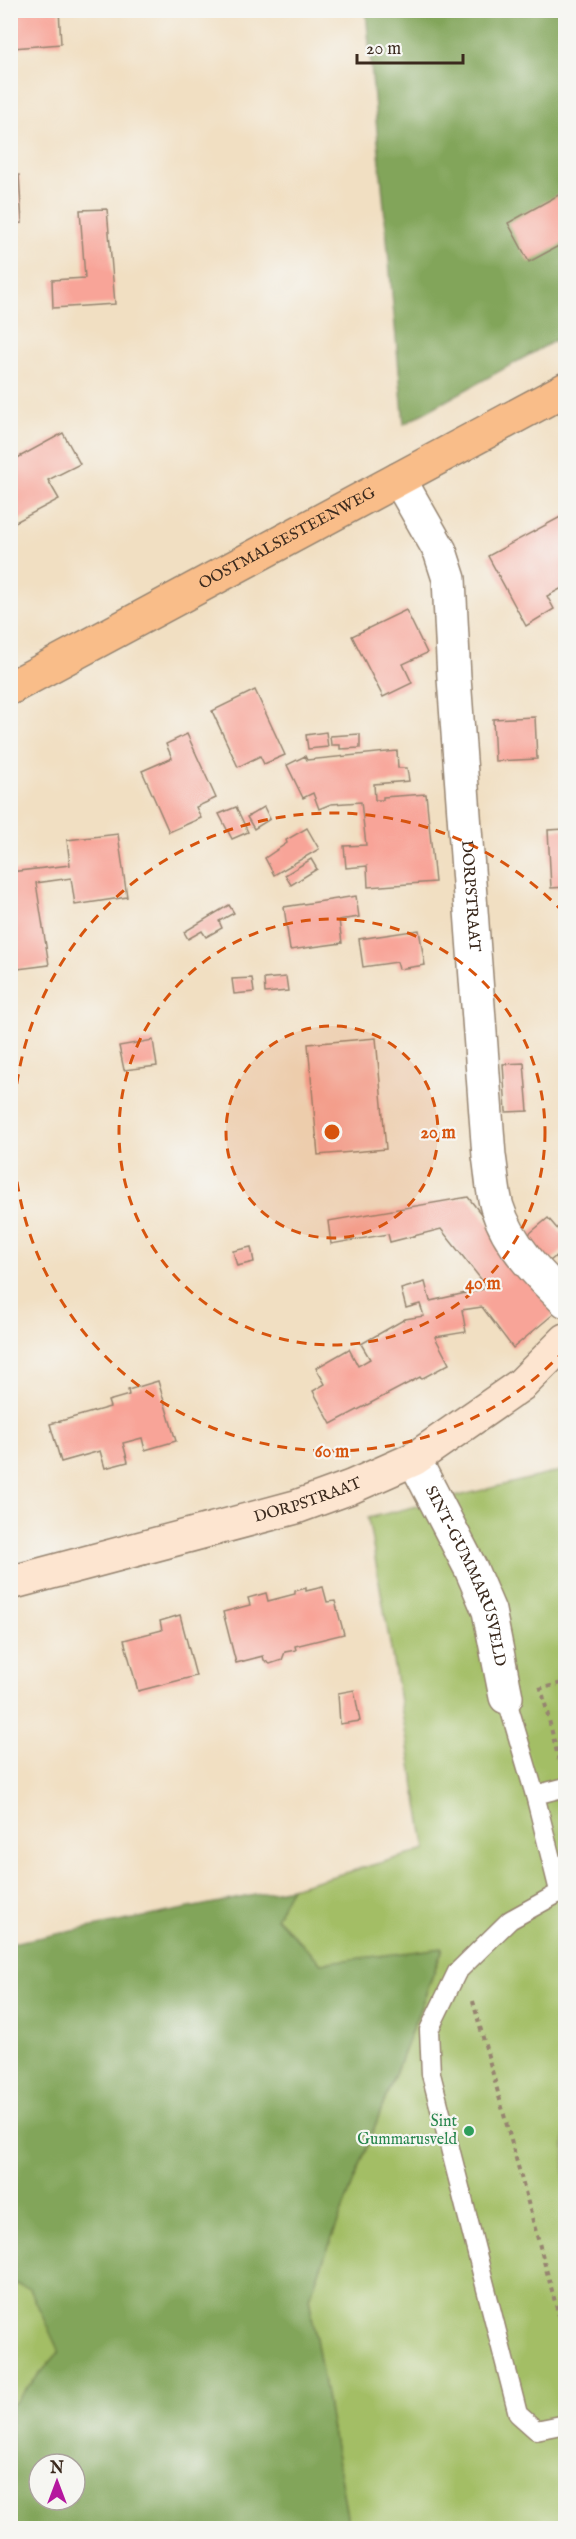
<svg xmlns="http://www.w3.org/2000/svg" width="576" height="2539" viewBox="0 0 576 2539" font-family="'IM FELL English',serif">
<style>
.green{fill:#a3be65;stroke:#6f7442;stroke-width:1.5}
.forest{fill:#82a55a;stroke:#5e683c;stroke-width:1.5;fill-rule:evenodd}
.building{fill:#f8a498}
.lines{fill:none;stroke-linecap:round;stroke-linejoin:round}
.lane-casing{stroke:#968470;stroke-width:21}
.street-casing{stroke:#968470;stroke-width:36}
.secondary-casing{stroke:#968470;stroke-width:36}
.primary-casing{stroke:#968470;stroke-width:36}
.path{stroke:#968470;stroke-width:4;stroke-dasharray:4.5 4.5;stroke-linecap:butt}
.lane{stroke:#fff;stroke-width:18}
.street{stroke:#fff;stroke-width:33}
.secondary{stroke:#fde5d0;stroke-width:33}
.primary{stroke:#f9bd89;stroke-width:33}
.ring{fill:none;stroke:#d7540e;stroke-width:3;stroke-dasharray:10 8}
.leisure-dot{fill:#2e9e5b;stroke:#f6f6f2;stroke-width:2}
.labels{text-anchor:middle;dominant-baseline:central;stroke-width:4.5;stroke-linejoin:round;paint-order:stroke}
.street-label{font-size:16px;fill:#3b2a1e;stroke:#f6f6f2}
.leisure-label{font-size:16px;fill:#27864d;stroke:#f6f6f2;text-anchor:end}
.centre{fill:#d7540e;stroke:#f6f6f2;stroke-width:3}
.ring-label{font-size:18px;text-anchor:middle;font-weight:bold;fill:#d7540e;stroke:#f6f6f2;stroke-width:4.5;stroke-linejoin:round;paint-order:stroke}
</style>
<rect width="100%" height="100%" fill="#f6f6f2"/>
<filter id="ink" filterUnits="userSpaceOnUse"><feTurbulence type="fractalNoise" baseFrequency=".0167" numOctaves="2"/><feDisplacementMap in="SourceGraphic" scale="12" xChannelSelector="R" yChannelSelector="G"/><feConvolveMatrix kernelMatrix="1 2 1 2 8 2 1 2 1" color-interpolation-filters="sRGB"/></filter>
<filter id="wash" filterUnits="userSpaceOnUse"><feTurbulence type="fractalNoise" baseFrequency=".008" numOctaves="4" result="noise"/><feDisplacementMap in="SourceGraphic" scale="24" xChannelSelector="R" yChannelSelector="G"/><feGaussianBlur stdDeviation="1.35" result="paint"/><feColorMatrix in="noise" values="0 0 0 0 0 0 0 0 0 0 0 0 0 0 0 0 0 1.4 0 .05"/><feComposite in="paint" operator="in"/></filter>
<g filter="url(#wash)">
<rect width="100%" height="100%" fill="#f1dfc2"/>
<!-- green -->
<g class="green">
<path d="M 565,1470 L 565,2528 L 349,2528 L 309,2298 L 443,1949 L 321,1963 L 276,1917 L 291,1888 L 426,1850 L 368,1518 Z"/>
<path d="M 11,2282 L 30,2289 L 60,2352 L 11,2407 Z"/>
</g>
<!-- forest -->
<g class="forest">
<path d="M 366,11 L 565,11 L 565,335 L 404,424 Z"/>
<path d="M 291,1888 L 276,1918 L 321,1963 L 443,1948 L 309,2298 L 349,2528 L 11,2528 L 11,2407 L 59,2352 L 30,2289 L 11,2282 L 11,1943 ZM 39,2464 L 75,2464 L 75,2500 L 39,2500 Z"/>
</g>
<g id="blocks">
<!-- building -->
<g class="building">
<path d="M 10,10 L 59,10 L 61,44 L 13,48 Z"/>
<path d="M 19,175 L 22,223 L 10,224 L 10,176 Z"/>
<path d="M 562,193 L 566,199 L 566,242 L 529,262 L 508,223 Z"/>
<path d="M 107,209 L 115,304 L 53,308 L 52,280 L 85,278 L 80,210 Z"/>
<path d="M 63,433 L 80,464 L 48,480 L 59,499 L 10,525 L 10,462 Z"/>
<path d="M 566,514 L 566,586 L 547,596 L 554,609 L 526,626 L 488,556 Z"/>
<path d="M 406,610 L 427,653 L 403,664 L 412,683 L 383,697 L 352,636 Z"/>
<path d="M 255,690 L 285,755 L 264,764 L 260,756 L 238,767 L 212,711 Z"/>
<path d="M 535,717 L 537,759 L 495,761 L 493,719 Z"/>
<path d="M 326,732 L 328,747 L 308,749 L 306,735 Z"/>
<path d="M 187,734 L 216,798 L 196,807 L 201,818 L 169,832 L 142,771 L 172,758 L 166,744 Z"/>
<path d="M 360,734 L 360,748 L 340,749 L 340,745 L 331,745 L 330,736 Z"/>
<path d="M 397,751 L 398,768 L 407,768 L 409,781 L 374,784 L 375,800 L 383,800 L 383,797 L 426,794 L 435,882 L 368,887 L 367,866 L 346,868 L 344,846 L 366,845 L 361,802 L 331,804 L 319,809 L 313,793 L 303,798 L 287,765 L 305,756 L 307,760 Z"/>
<path d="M 236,807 L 248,832 L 232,839 L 219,814 Z"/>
<path d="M 264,807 L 270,819 L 254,829 L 247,817 Z"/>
<path d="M 307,828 L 319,849 L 274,875 L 265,858 L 287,843 L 286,840 Z"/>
<path d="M 566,829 L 566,887 L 551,888 L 548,830 Z"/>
<path d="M 118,834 L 127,897 L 75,905 L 71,878 L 36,883 L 49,965 L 10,970 L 10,872 L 70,865 L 67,840 Z"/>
<path d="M 311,859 L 317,869 L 291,885 L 285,875 Z"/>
<path d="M 356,896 L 359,917 L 339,920 L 342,943 L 290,950 L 284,907 Z"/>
<path d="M 229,905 L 234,913 L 219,921 L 222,928 L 206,937 L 202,931 L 188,939 L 184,932 Z"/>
<path d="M 419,930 L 425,965 L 399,969 L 397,962 L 363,967 L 359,939 Z"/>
<path d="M 286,977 L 288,991 L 265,993 L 264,979 Z"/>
<path d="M 252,978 L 254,992 L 234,994 L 232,979 Z"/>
<path d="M 376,1038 L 386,1149 L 318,1155 L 308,1044 Z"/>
<path d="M 153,1040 L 157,1066 L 124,1070 L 119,1046 Z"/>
<path d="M 524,1063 L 528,1111 L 506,1112 L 503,1064 Z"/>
<path d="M 468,1197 L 556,1312 L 513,1348 L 482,1307 L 462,1310 L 466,1332 L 435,1337 L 449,1364 L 421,1379 L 420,1377 L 331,1424 L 313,1391 L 325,1384 L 316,1368 L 349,1349 L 358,1366 L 370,1359 L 361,1344 L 405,1319 L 424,1316 L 420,1304 L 406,1308 L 401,1289 L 425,1282 L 430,1301 L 488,1288 L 441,1229 L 390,1242 L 388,1234 L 331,1244 L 328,1221 Z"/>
<path d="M 548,1218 L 566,1239 L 566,1248 L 545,1265 L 523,1239 Z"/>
<path d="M 251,1247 L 254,1262 L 237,1266 L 233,1251 Z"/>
<path d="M 158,1381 L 176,1441 L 145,1450 L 142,1438 L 123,1443 L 128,1462 L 105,1468 L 100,1451 L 61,1462 L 50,1424 L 110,1407 L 108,1401 L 129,1395 L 128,1390 Z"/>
<path d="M 323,1587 L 327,1602 L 335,1601 L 344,1634 L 295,1646 L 296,1650 L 285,1652 L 282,1660 L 270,1664 L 264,1660 L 263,1656 L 236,1663 L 223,1612 L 250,1605 L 248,1598 L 266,1593 L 268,1601 L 295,1594 L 295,1591 L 306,1588 L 306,1591 Z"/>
<path d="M 180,1615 L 196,1676 L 138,1691 L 124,1640 L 162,1630 L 160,1621 Z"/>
<path d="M 354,1690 L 360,1721 L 340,1724 L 338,1693 Z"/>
</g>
</g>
</g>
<g filter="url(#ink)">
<use href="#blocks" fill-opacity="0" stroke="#968470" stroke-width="1.5"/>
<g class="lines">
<defs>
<g id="lane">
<path d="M 506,1697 L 535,1795"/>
<path d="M 566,1889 L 510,1920 L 457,1972 L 429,2030 L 431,2074 L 518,2414 L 536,2430 L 566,2424"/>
<path d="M 559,1891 L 535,1795 L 566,1787"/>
</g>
<g id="street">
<path id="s1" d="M 399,479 L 440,551 L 449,579 L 454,678 L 489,1156 C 492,1173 492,1191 497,1207 C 508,1244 539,1275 566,1301"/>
<path id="s2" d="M 414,1459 L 471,1569 L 489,1611 L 506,1697"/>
</g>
<g id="secondary">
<path id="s3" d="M 10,1583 L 296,1507 L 351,1487 L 414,1459 L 522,1384 L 566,1340"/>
</g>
<g id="primary">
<path id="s4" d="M 10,688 L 566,389"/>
</g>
</defs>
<!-- lane casing -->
<use href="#lane" class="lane-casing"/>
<!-- street casing -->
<use href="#street" class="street-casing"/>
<!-- secondary casing -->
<use href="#secondary" class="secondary-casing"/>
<!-- primary casing -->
<use href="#primary" class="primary-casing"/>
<!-- path -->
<g class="path">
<path d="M 539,1689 L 566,1682"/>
<path d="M 543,1695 L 559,1761"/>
<path d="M 473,2001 L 566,2342"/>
</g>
<!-- lane -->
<use href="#lane" class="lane"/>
<!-- street -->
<use href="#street" class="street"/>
<!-- secondary -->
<use href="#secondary" class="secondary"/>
<!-- primary -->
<use href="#primary" class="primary"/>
</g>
</g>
<!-- distance rings -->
<circle cx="332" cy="1132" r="106" fill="#d7540e" fill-opacity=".12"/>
<g class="ring">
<circle cx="332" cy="1132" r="106"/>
<circle cx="332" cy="1132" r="213"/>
<path d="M565 1350A319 319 0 1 1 565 914"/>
</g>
<!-- markers -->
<circle class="leisure-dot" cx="469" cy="2131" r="6"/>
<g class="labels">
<!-- street labels -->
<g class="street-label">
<text stroke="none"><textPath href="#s4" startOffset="315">OOSTMALSESTEENWEG</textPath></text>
<text stroke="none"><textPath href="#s1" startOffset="430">DORPSTRAAT</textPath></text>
<text stroke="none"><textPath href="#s3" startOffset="309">DORPSTRAAT</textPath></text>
<text stroke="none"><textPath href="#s2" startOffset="129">SINT-GUMMARUSVELD</textPath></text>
</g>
<!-- leisure labels -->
<g class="leisure-label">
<text x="457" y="2122">Sint<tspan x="457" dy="18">Gummarusveld</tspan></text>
</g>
</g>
<circle cx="332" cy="1132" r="9" class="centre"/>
<g class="ring-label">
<text x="438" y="1138">20 m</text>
<text x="483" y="1289">40 m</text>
<text x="332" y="1457">60 m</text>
</g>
<!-- margin -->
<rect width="576" height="2539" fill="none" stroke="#f6f6f2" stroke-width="36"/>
<!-- north arrow -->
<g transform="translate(57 2482)"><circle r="28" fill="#f6f6f2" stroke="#aba49d" stroke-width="1.5"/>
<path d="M0-4.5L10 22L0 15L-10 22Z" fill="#b5179e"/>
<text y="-9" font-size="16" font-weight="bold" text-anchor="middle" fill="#3b2a1e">N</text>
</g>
<!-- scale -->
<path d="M357 54v9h106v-9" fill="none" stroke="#3b2a1e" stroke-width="3"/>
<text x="366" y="54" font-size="18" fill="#3b2a1e" stroke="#f6f6f2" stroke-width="4.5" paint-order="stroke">20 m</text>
</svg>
